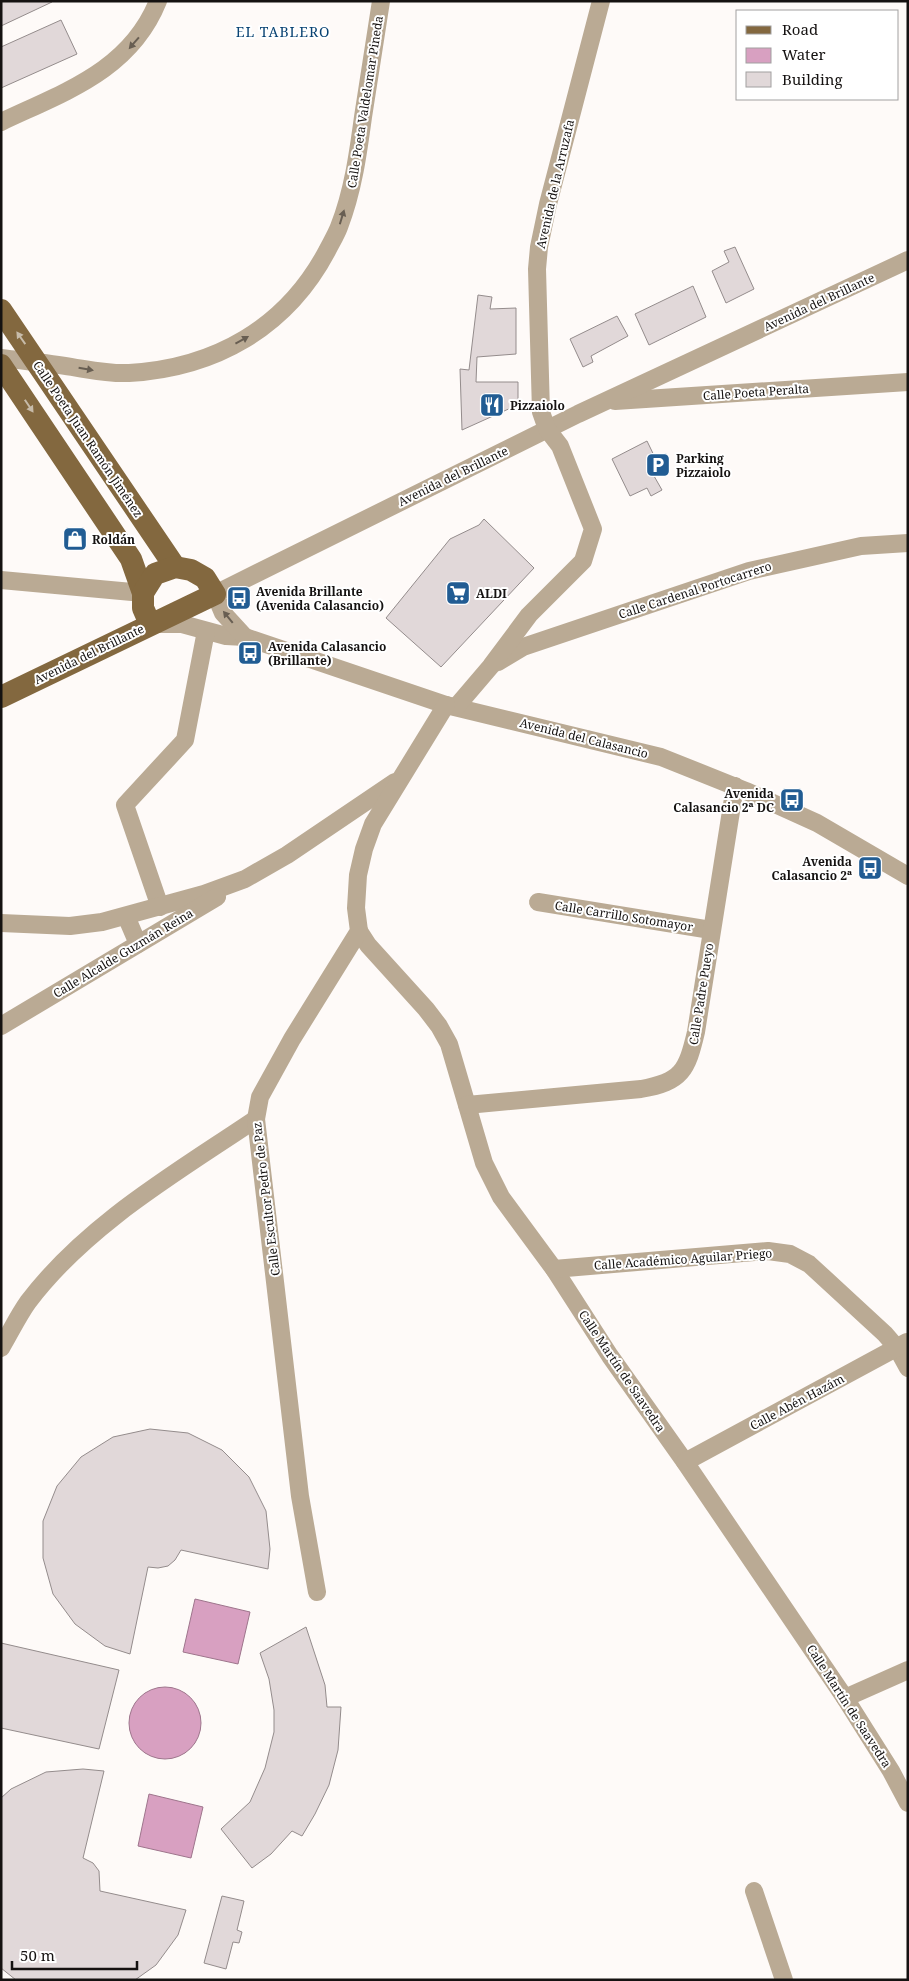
<svg xmlns="http://www.w3.org/2000/svg" width="909" height="1981" viewBox="0 0 909 1981" font-family="'Noto Serif',serif">
<style>
.water{fill:#d8a0c1;stroke:#9e758c}
.building{fill:#e1d8d9;stroke:#948c8c}
.lines{fill:none;stroke-linecap:round;stroke-linejoin:round}
.minor{stroke:#baaa94;stroke-width:18}
.major{stroke:#83683f;stroke-width:22}
.oneway{fill:#685e52}
.oneway2{fill:#c7bba9}
.labels{text-anchor:middle;dominant-baseline:central;stroke-width:4;stroke-linejoin:round;paint-order:stroke}
.street-label{font-size:12px;fill:#151211;stroke:#fff}
.poi-label{font-size:12px;font-weight:bold;fill:#151211;stroke:#fff;text-anchor:start}
.neighbourhood-label{font-size:14px;letter-spacing:1px;fill:#094373;stroke:#fff}
</style>
<rect width="100%" height="100%" fill="#fefaf8"/>
<!-- water -->
<g class="water">
<path d="M 195,1599 L 250,1612 L 238,1664 L 183,1652 Z"/>
<circle cx="165" cy="1723" r="36"/>
<path d="M 149,1794 L 203,1807 L 191,1858 L 138,1846 Z"/>
</g>
<!-- building -->
<g class="building">
<path d="M 1,1 L 51,1 L 52,2 L 1,26 Z"/>
<path d="M 61,20 L 77,54 L 1,88 L 1,47 Z"/>
<path d="M 735,247 L 754,289 L 726,303 L 712,271 L 729,262 L 724,251 Z"/>
<path d="M 693,286 L 706,317 L 649,345 L 635,314 Z"/>
<path d="M 478,295 L 492,297 L 490,309 L 516,308 L 516,354 L 477,357 L 476,382 L 518,382 L 518,402 L 513,407 L 462,430 L 460,369 L 469,370 Z"/>
<path d="M 617,316 L 628,336 L 591,356 L 593,362 L 583,367 L 570,339 Z"/>
<path d="M 647,441 L 662,472 L 654,476 L 662,490 L 651,496 L 647,488 L 630,496 L 612,459 Z"/>
<path d="M 484,519 L 534,568 L 441,667 L 386,618 L 450,539 L 479,525 Z"/>
<path d="M 150,1429 L 188,1433 L 222,1450 L 249,1477 L 266,1511 L 270,1549 L 268,1569 L 181,1550 L 175,1560 L 168,1566 L 158,1568 L 148,1567 L 130,1654 L 105,1646 L 75,1624 L 53,1594 L 43,1558 L 43,1521 L 57,1486 L 81,1457 L 113,1437 Z"/>
<path d="M 306,1627 L 325,1685 L 327,1707 L 341,1707 L 338,1750 L 329,1785 L 315,1814 L 302,1836 L 292,1831 L 271,1854 L 252,1868 L 221,1829 L 250,1802 L 265,1768 L 274,1732 L 274,1710 L 269,1679 L 260,1653 Z"/>
<path d="M 1,1643 L 119,1670 L 99,1749 L 1,1728 Z"/>
<path d="M 83,1769 L 104,1771 L 83,1858 L 93,1863 L 99,1871 L 100,1891 L 186,1910 L 178,1935 L 156,1965 L 135,1980 L 16,1980 L 1,1968 L 1,1798 L 11,1789 L 46,1772 Z"/>
<path d="M 222,1896 L 244,1901 L 237,1930 L 242,1932 L 239,1943 L 233,1942 L 226,1969 L 204,1963 Z"/>
</g>
<g class="lines">
<!-- minor -->
<g class="minor">
<path d="M 1,122 C 64,92 130,71 158,1"/>
<path d="M 1,358 C 25,361 49,363 72,367 C 91,370 110,374 129,373 C 215,368 286,328 327,251 C 331,243 336,235 339,227 C 353,191 358,154 363,117 C 369,78 375,40 381,1"/>
<path d="M 615,401 L 908,382"/>
<path d="M 1,580 L 143,593"/>
<path d="M 155,624 L 182,624 L 226,636 L 245,637 L 446,705 L 661,757 L 746,791 L 817,823 L 908,876"/>
<path d="M 245,637 L 223,613 L 215,594 L 578,414 L 908,260"/>
<path d="M 498,662 L 523,647 L 749,571 L 861,546 L 908,543"/>
<path d="M 456,707 L 491,666 L 529,615 L 583,561 L 593,529 L 560,446 L 547,429 L 541,412 L 537,269 L 539,247 L 548,204 L 601,1"/>
<path d="M 538,902 L 711,930"/>
<path d="M 160,907 L 125,805 L 185,740 L 206,631"/>
<path d="M 126,916 L 138,944"/>
<path d="M 1,923 L 70,926 L 102,922 L 204,894 L 245,879 L 287,855 L 395,782"/>
<path d="M 359,931 L 368,945 L 426,1009 L 439,1026 L 449,1044 L 484,1163 L 501,1197 L 554,1269 L 610,1356 L 685,1462 L 845,1698 L 891,1771 L 908,1803"/>
<path d="M 1,1026 L 217,897"/>
<path d="M 467,1105 L 641,1089 C 682,1082 687,1070 696,1032 L 735,786"/>
<path d="M 554,1269 L 768,1251 L 790,1254 L 809,1264 L 885,1334 L 897,1348 L 908,1368"/>
<path d="M 1,1348 C 10,1333 18,1316 28,1302 C 87,1224 176,1173 256,1119"/>
<path d="M 685,1462 L 907,1342"/>
<path d="M 317,1592 L 300,1496 L 256,1119 L 260,1097 L 292,1039 L 359,931 L 356,908 L 358,875 L 364,849 L 373,824 L 446,705"/>
<path d="M 845,1698 L 908,1670"/>
<path d="M 754,1891 L 784,1980"/>
</g>
<!-- major -->
<g class="major">
<path d="M 1,310 L 175,567"/>
<path d="M 1,365 L 131,559 L 143,593"/>
<path d="M 1,697 L 215,594 L 205,578 L 191,570 L 175,567 L 155,574 L 143,593 L 143,608 L 150,624"/>
</g>
</g>
<!-- one-way arrows -->
<defs><path id="oneway-solid" d="M-6-.8H1V-3.2L6.5 0L1 3.2V.8H-6Z" transform="scale(1.25)"/></defs>
<g class="oneway">
<use href="#oneway-solid" transform="translate(134 43) rotate(131)"/>
<use href="#oneway-solid" transform="translate(342 217) rotate(-73)"/>
<use href="#oneway-solid" transform="translate(242 340) rotate(-29)"/>
<use href="#oneway-solid" transform="translate(86 369) rotate(10)"/>
<use href="#oneway-solid" transform="translate(228 617) rotate(-129)"/>
</g>
<g class="oneway2">
<use href="#oneway-solid" transform="translate(21 338) rotate(-125)"/>
<use href="#oneway-solid" transform="translate(29 406) rotate(56)"/>
</g>
<!-- icons -->
<defs>
<symbol id="restaurant-square" viewBox="-11 -11 22 22"><rect x="-9" y="-9" width="18" height="18" rx="4" fill="#215c93" stroke="#fff"/><path d="M-5-6h1v4h1v-4h1v4h1v-4h1v5L-1.5 .5V6h-2V.5L-5-1ZM5-6V6H3V1.5H1.5Q1.5-4 5-6Z" fill="#fff"/></symbol>
<symbol id="parking-square" viewBox="-11 -11 22 22"><rect x="-9" y="-9" width="18" height="18" rx="4" fill="#215c93" stroke="#fff"/><path d="M-3.5-5.5H1a3.5 3.5 0 0 1 0 7H-1V5.5H-3.5ZM-1-3.4V-.6H.8a1.4 1.4 0 0 0 0-2.8Z" fill="#fff"/></symbol>
<symbol id="shop-square" viewBox="-11 -11 22 22"><rect x="-9" y="-9" width="18" height="18" rx="4" fill="#215c93" stroke="#fff"/><path d="M-5-2.5h2.3a2.7 3.5 0 0 1 5.4 0H5L5.5 6h-11ZM-1.5-2.5h3a1.5 2.3 0 0 0-3 0Z" fill="#fff"/></symbol>
<symbol id="supermarket-square" viewBox="-11 -11 22 22"><rect x="-9" y="-9" width="18" height="18" rx="4" fill="#215c93" stroke="#fff"/><path d="M-6-5.5h2.5l.6 2H6L4.5 2H-2.5L-4.4-4H-6ZM-1.5 3.2a1.3 1.3 0 1 0 .1 0ZM3 3.2a1.3 1.3 0 1 0 .1 0Z" fill="#fff"/></symbol>
<symbol id="bus-square" viewBox="-11 -11 22 22"><rect x="-9" y="-9" width="18" height="18" rx="4" fill="#215c93" stroke="#fff"/><path d="M-5-6H5V4H4V6H2V4H-2V6H-4V4H-5ZM-3.5-4V0h7V-4ZM-3.5 1.2v1.5H-2V1.2ZM2 1.2v1.5H3.5V1.2Z" fill="#fff"/></symbol>
</defs>
<g fill-rule="evenodd">
<use href="#restaurant-square" x="478" y="391" width="28" height="28"/>
<use href="#parking-square" x="644" y="451" width="28" height="28"/>
<use href="#shop-square" x="61" y="525" width="28" height="28"/>
<use href="#supermarket-square" x="444" y="579" width="28" height="28"/>
<use href="#bus-square" x="225" y="584" width="28" height="28"/>
<use href="#bus-square" x="236" y="639" width="28" height="28"/>
<use href="#bus-square" x="778" y="786" width="28" height="28"/>
<use href="#bus-square" x="856" y="854" width="28" height="28"/>
</g>
<g class="labels">
<!-- street labels -->
<g class="street-label">
<text transform="translate(365 102) rotate(-81)">Calle Poeta Valdelomar Pineda</text>
<text transform="translate(555 184) rotate(-77)">Avenida de la Arruzafa</text>
<text transform="translate(819 302) rotate(-25)">Avenida del Brillante</text>
<text transform="translate(756 392) rotate(-4)">Calle Poeta Peralta</text>
<text transform="translate(88 439) rotate(56)">Calle Poeta Juan Ramón Jiménez</text>
<text transform="translate(453 476) rotate(-26)">Avenida del Brillante</text>
<text transform="translate(695 590) rotate(-18)">Calle Cardenal Portocarrero</text>
<text transform="translate(89 654) rotate(-26)">Avenida del Brillante</text>
<text transform="translate(584 738) rotate(14)">Avenida del Calasancio</text>
<text transform="translate(624 916) rotate(9)">Calle Carrillo Sotomayor</text>
<text transform="translate(123 953) rotate(-31)">Calle Alcalde Guzmán Reina</text>
<text transform="translate(701 994) rotate(-81)">Calle Padre Pueyo</text>
<text transform="translate(266 1199) rotate(-97)">Calle Escultor Pedro de Paz</text>
<text transform="translate(683 1259) rotate(-4)">Calle Académico Aguilar Priego</text>
<text transform="translate(622 1371) rotate(56)">Calle Martín de Saavedra</text>
<text transform="translate(797 1402) rotate(-28)">Calle Abén Hazám</text>
<text transform="translate(849 1706) rotate(57)">Calle Martín de Saavedra</text>
</g>
<!-- poi labels -->
<g class="poi-label">
<text x="510" y="405">Pizzaiolo</text>
<text x="676" y="458">Parking<tspan x="676" dy="14">Pizzaiolo</tspan></text>
<text x="92" y="539">Roldán</text>
<text x="256" y="591">Avenida Brillante<tspan x="256" dy="14">(Avenida Calasancio)</tspan></text>
<text x="476" y="593">ALDI</text>
<text x="268" y="646">Avenida Calasancio<tspan x="268" dy="14">(Brillante)</tspan></text>
<text x="774" y="793" text-anchor="end">Avenida<tspan x="774" dy="14">Calasancio 2ª DC</tspan></text>
<text x="852" y="861" text-anchor="end">Avenida<tspan x="852" dy="14">Calasancio 2ª</tspan></text>
</g>
<!-- neighbourhood labels -->
<g class="neighbourhood-label">
<text x="283" y="31">EL TABLERO</text>
</g>
</g>
<!-- border -->
<rect width="909" height="1981" fill="none" stroke="#151211" stroke-width="5"/>
<!-- legend -->
<rect x="736" y="10" width="162" height="90" fill="#ffffff" stroke="#a1a0a0"/>
<rect x="746" y="26" width="25" height="8" fill="#83683f" stroke="#a1a0a0"/>
<text x="782" y="35" font-size="15" fill="#151211">Road</text>
<rect x="746" y="48" width="25" height="15" fill="#d8a0c1" stroke="#a1a0a0"/>
<text x="782" y="60" font-size="15" fill="#151211">Water</text>
<rect x="746" y="72" width="25" height="15" fill="#e1d8d9" stroke="#a1a0a0"/>
<text x="782" y="85" font-size="15" fill="#151211">Building</text>
<!-- scale -->
<path d="M12 1961v8h125v-8" fill="none" stroke="#151211" stroke-width="2.5"/>
<text x="20" y="1961" font-size="15" fill="#151211" stroke="#ffffff" stroke-width="4" paint-order="stroke">50 m</text>
</svg>
